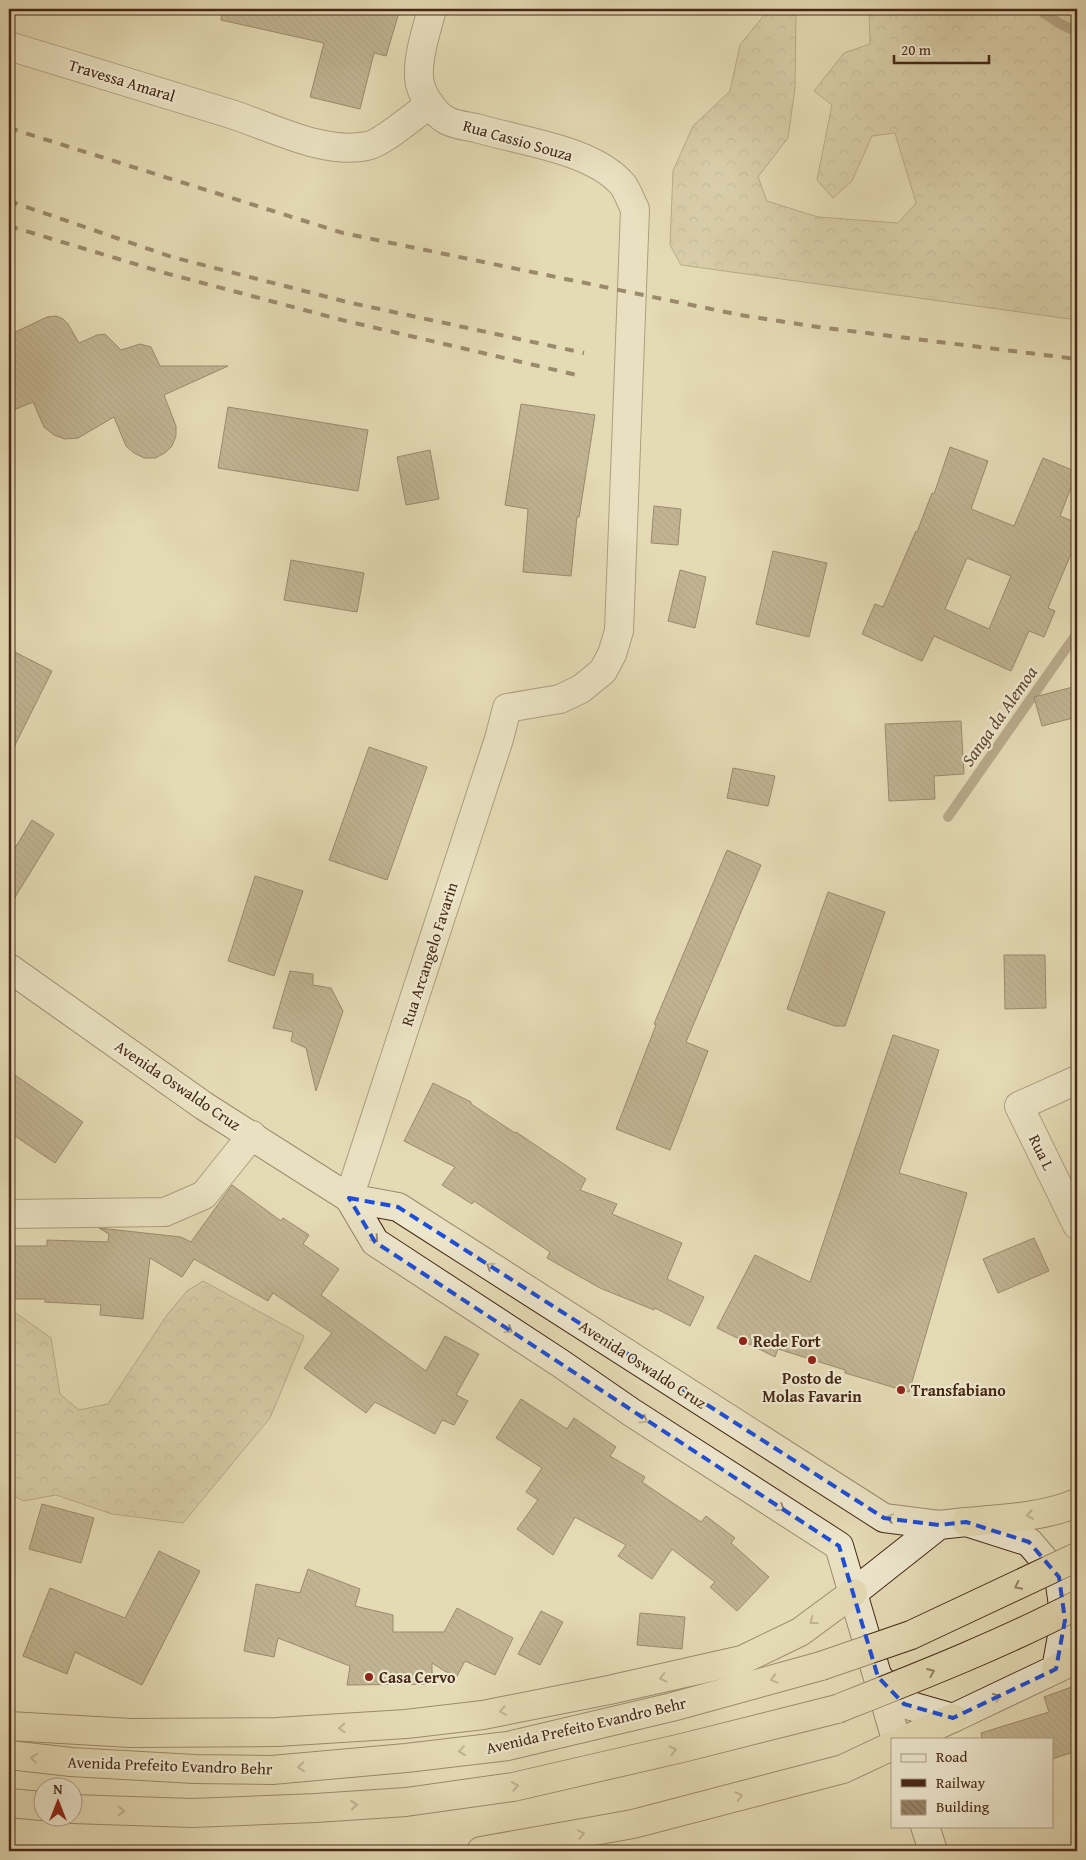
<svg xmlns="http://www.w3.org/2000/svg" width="1086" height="1860" viewBox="0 0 1086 1860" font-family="'Gentium Book Plus',serif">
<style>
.forest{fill:url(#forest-crowns);stroke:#887258}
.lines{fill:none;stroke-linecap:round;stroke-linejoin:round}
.stream{stroke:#846e54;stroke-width:10}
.building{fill:url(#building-back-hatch);stroke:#462816;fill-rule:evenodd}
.street-casing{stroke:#6e543e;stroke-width:30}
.secondary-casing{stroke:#462816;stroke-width:30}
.highway-casing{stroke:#462816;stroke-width:30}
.street{stroke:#ede7ce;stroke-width:28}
.secondary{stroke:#ede7ce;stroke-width:28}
.highway{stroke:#e4dab4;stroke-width:28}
.rail{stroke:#462816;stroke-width:4;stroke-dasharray:9 9;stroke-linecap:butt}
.highway-bridge-casing{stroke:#462816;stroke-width:30;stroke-linecap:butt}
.highway-bridge{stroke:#e4dab4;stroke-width:28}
.oneway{stroke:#9a8872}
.oneway2{stroke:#958165}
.marked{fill:none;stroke:#1d4ed8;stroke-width:4;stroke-dasharray:10 6;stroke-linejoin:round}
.poi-dot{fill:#8f2418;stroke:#ede7ce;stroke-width:2}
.labels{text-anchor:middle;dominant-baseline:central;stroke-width:4.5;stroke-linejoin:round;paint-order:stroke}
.street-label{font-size:16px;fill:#462816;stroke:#ede7ce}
.poi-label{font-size:16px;font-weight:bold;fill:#462816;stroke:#ede7ce;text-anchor:start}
.water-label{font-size:18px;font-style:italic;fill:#604530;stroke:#ede7ce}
</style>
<defs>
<pattern id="forest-crowns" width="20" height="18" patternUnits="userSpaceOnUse" patternTransform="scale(1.25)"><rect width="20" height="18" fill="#c9bc99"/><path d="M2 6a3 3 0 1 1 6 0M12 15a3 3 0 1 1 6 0" fill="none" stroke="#a5997c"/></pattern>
<pattern id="building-back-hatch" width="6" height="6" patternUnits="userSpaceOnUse" patternTransform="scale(1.25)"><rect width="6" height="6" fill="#988568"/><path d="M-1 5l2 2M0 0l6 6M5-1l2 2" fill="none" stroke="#7e6d55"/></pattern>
</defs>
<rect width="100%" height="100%" fill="#e4dab4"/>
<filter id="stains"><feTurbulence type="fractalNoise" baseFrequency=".004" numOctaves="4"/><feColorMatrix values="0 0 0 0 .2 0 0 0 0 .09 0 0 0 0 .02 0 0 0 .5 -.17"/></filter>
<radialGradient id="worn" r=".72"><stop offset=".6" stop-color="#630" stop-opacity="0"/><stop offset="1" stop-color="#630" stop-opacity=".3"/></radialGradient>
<!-- forest -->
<g class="forest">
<path d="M 769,9 L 784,9 L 796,12 L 795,88 L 788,138 L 758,177 L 767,201 L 818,217 L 898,223 L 916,203 L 895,133 L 872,136 L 852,181 L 833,198 L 817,180 L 832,105 L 814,91 L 844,53 L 870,44 L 869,9 L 1077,9 L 1077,320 L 681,265 L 670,245 L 673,171 L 693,126 L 730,91 L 740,45 Z"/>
<path d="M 203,1281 L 304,1336 L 270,1418 L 183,1523 L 112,1514 L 56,1495 L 24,1501 L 9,1494 L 9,1311 L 13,1311 L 51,1338 L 60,1394 L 79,1410 L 108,1404 L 167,1315 L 187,1291 Z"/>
</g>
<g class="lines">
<!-- stream -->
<g class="stream">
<path d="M 1038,9 L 1059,23 L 1077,32"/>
<path d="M 948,817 L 1077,633"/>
</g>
</g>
<!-- building -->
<g class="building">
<path d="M 222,9 L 400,9 L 386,56 L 374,53 L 360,109 L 310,97 L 324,43 L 221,20 Z"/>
<path d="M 56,316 L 63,319 L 68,324 L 79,343 L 97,335 L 105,334 L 121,350 L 140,344 L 151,347 L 160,366 L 228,366 L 164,395 L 176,426 L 176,436 L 172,446 L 165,453 L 155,458 L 144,458 L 134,453 L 126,446 L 114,417 L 78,438 L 65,439 L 54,435 L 44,427 L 33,402 L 9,412 L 9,335 L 47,317 Z"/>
<path d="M 521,404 L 595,415 L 579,517 L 577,517 L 571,576 L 523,572 L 528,509 L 505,505 Z"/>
<path d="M 228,407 L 368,430 L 358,491 L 218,468 Z"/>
<path d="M 950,447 L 988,461 L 971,509 L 1014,526 L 1043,458 L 1077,472 L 1060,516 L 1077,523 L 1077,557 L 1071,554 L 1048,608 L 1055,611 L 1044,637 L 1029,631 L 1011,671 L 934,636 L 922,661 L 862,634 L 875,604 L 883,607 L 916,531 L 917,532 L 932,493 L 934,494 ZM 967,558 L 1011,576 L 989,629 L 945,609 Z"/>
<path d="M 430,450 L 439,499 L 406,505 L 397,457 Z"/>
<path d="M 654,506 L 681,509 L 678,545 L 651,543 Z"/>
<path d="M 773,551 L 827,563 L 809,637 L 756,624 Z"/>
<path d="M 291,560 L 364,573 L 357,612 L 284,600 Z"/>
<path d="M 680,570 L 706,577 L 695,628 L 668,621 Z"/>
<path d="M 9,649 L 52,671 L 9,757 Z"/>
<path d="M 1077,686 L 1077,717 L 1042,726 L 1034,697 Z"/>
<path d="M 961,721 L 964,774 L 934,776 L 935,799 L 889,801 L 885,724 Z"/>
<path d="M 369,747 L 427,767 L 387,880 L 329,860 Z"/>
<path d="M 733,768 L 775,776 L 768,806 L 727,798 Z"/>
<path d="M 32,820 L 54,834 L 9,907 L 9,858 Z"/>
<path d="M 727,850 L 761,865 L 686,1042 L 708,1051 L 670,1150 L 616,1129 L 656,1025 L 654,1024 Z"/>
<path d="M 255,876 L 303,891 L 274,976 L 228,961 Z"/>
<path d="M 828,892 L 885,912 L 845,1026 L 835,1026 L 787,1009 Z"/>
<path d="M 1004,955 L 1045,955 L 1046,1008 L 1005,1009 Z"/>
<path d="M 290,971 L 313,974 L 313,985 L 331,988 L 343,1011 L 316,1091 L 306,1048 L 291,1041 L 293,1032 L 273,1028 Z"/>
<path d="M 893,1035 L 939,1050 L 899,1173 L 967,1193 L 909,1392 L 845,1373 L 845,1370 L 778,1349 L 775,1357 L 717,1328 L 755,1255 L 810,1282 Z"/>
<path d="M 9,1071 L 83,1122 L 55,1163 L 9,1132 Z"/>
<path d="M 433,1083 L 471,1102 L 471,1104 L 515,1133 L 516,1132 L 586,1179 L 580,1190 L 617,1204 L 612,1214 L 682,1243 L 667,1279 L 704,1297 L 690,1326 L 655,1308 L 654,1310 L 600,1288 L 547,1258 L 550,1252 L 474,1201 L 472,1204 L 442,1185 L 455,1167 L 404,1141 Z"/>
<path d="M 232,1185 L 281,1221 L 283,1218 L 309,1235 L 303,1244 L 339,1269 L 321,1295 L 426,1371 L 445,1336 L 479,1354 L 456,1395 L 468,1401 L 454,1425 L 442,1420 L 435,1434 L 375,1402 L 366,1413 L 304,1368 L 332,1333 L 273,1293 L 268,1301 L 194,1259 L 182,1277 L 150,1258 L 143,1319 L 100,1315 L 101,1305 L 45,1302 L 45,1299 L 9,1299 L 9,1246 L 47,1246 L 47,1240 L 108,1242 L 109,1234 L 99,1228 L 181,1237 L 191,1242 Z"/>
<path d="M 1034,1238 L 1049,1271 L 998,1293 L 983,1259 Z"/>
<path d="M 521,1399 L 567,1429 L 574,1418 L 616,1447 L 610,1456 L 645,1477 L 642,1482 L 701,1522 L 706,1516 L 735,1538 L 731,1543 L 769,1577 L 737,1611 L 710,1587 L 715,1582 L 672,1549 L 652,1579 L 618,1556 L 626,1545 L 575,1517 L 553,1555 L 517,1529 L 538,1500 L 526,1492 L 542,1468 L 496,1438 Z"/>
<path d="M 42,1504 L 94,1518 L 81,1563 L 29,1549 Z"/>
<path d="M 159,1551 L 200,1571 L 142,1685 L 75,1652 L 67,1674 L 23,1656 L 50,1588 L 125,1618 Z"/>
<path d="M 308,1569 L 360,1589 L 355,1606 L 393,1615 L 393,1632 L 444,1632 L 457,1608 L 513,1638 L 495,1675 L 465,1661 L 456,1678 L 432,1663 L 432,1684 L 347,1685 L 350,1666 L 278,1638 L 274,1657 L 244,1651 L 256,1584 L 300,1593 Z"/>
<path d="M 541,1611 L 563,1622 L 540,1665 L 518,1654 Z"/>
<path d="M 640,1613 L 685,1617 L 682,1649 L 637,1645 Z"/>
<path d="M 1077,1685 L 1077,1751 L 1052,1759 L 1052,1739 L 982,1739 L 981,1733 L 1049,1712 L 1044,1697 Z"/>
</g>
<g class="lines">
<defs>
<g id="street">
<path d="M 9,46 C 83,68 157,91 231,114 C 272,127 323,155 367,146 C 381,144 416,114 430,104"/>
<path d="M 1077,1080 L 1019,1106 L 1077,1225"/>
<path d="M 349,1198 L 499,739 L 507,708 L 560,699 L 581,689 L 603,671 L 612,654 L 619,631 L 635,209 C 631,202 628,192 623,185 C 593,149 519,141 476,128 C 467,126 454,125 446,120 C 435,114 423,97 420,84 C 415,63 427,29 432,9"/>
<path d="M 9,1214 L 165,1212 L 204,1195 L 252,1135"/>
</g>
<g id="secondary">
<path d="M 9,968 L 204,1106 L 349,1198 L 398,1207 L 884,1518 L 939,1525"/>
<path d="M 349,1198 L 375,1242 L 560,1363 L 631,1412 L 839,1546 L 896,1739"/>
<path d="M 853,1593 L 939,1525 L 966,1522 L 1029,1542 L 1059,1577 L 1065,1620 L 1056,1669 L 953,1718"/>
<path d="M 879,1678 L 904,1704 L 953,1718"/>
<path d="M 925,1826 L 933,1851"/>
</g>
<g id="highway">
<path d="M 966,1522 C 1003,1519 1043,1517 1077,1503"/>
<path d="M 1056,1669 L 1077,1659"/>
<path d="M 9,1726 L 131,1733 L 277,1732 L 406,1724 L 483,1715 L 609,1690 L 742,1660 L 800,1632 L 853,1593"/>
<path d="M 907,1739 L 953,1718"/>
<path d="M 9,1755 L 71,1762 L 194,1769 L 272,1770 L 406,1758 L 508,1746 L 672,1707 L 821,1666"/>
<path d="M 9,1803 L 42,1806"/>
<path d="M 72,1809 L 192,1813 L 316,1808 L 406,1802 L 513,1787 L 682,1748 L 837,1709"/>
<path d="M 481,1851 L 633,1824 L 843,1769 L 892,1746"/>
</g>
</defs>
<!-- street casing -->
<use href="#street" class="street-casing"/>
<!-- secondary casing -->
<use href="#secondary" class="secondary-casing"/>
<!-- highway casing -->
<use href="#highway" class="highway-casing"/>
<!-- street -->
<use href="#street" class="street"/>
<!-- secondary -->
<use href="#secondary" class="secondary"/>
<!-- highway -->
<use href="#highway" class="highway"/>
<!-- rail -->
<g class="rail">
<path d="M 9,128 L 343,233 L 740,315 L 818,327 L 1077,359"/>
<path d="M 9,201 L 172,257 L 347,302 L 584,353"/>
<path d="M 9,226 L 165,273 L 342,320 L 581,376"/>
</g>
<defs>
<g id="highway-bridge">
<path d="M 821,1666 L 911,1635 L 1077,1557"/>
<path d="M 837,1709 C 918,1677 1000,1645 1077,1605"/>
</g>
</defs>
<!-- highway-bridge casing -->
<use href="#highway-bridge" class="highway-bridge-casing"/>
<!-- highway-bridge -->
<use href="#highway-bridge" class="highway-bridge"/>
</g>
<!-- one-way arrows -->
<defs><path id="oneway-chevron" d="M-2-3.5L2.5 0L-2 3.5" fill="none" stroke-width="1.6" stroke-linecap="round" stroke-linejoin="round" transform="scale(1.25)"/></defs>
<g class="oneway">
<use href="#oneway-chevron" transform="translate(375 1239) rotate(49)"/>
<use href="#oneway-chevron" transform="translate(490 1266) rotate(-147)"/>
<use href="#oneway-chevron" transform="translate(509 1330) rotate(33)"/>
<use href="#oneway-chevron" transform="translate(644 1420) rotate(32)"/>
<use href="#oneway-chevron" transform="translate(781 1508) rotate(33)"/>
<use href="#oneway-chevron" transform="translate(890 1518) rotate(-170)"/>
<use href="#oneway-chevron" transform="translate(997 1697) rotate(-25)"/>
</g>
<g class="oneway2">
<use href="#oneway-chevron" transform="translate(1030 1515) rotate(170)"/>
<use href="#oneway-chevron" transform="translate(1018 1586) rotate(154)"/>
<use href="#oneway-chevron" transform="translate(813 1621) rotate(143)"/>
<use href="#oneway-chevron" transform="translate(931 1672) rotate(-23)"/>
<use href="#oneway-chevron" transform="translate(663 1678) rotate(167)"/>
<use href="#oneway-chevron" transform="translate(774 1679) rotate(165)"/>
<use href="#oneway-chevron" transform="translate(503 1711) rotate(169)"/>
<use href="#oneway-chevron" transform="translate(342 1728) rotate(177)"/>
<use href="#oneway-chevron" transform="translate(673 1750) rotate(-13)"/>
<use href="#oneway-chevron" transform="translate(462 1751) rotate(173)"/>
<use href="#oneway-chevron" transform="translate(34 1758) rotate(-174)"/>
<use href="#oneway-chevron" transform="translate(301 1767) rotate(175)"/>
<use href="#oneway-chevron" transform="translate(515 1786) rotate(-11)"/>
<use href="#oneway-chevron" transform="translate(739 1796) rotate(-15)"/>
<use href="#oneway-chevron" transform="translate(354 1805) rotate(-4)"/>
<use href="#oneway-chevron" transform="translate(121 1811) rotate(2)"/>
<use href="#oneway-chevron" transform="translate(581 1834) rotate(-10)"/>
</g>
<!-- marked area -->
<path d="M0 0H1086V1860H0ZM 349,1198 L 398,1207 L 884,1518 L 939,1525 L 966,1522 L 1029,1542 L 1059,1577 L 1065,1620 L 1056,1669 L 953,1718 L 904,1704 L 878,1677 L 839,1546 L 375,1242 Z" fill="#e4dab4" fill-opacity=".55" fill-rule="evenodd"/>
<path class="marked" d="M 349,1198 L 398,1207 L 884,1518 L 939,1525 L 966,1522 L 1029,1542 L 1059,1577 L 1065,1620 L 1056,1669 L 953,1718 L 904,1704 L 878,1677 L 839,1546 L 375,1242 Z"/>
<!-- markers -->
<g class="poi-dot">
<circle cx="743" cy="1341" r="5"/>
<circle cx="812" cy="1360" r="5"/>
<circle cx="901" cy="1390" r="5"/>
<circle cx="369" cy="1677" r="5"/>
</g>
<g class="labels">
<!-- street labels -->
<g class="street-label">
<text transform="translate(122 80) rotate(17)">Travessa Amaral</text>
<text transform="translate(518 140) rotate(16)">Rua Cassio Souza</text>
<text transform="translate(429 954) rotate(-72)">Rua Arcangelo Favarin</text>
<text transform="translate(178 1085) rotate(34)">Avenida Oswaldo Cruz</text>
<text transform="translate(1042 1152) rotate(64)">Rua L</text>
<text transform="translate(643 1364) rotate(33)">Avenida Oswaldo Cruz</text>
<text transform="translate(586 1725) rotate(-13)">Avenida Prefeito Evandro Behr</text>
<text transform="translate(170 1765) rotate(2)">Avenida Prefeito Evandro Behr</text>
</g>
<!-- poi labels -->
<g class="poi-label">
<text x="753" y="1341">Rede Fort</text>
<text x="812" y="1378" text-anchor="middle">Posto de<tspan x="812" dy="18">Molas Favarin</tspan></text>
<text x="911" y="1390">Transfabiano</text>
<text x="379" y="1677">Casa Cervo</text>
</g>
<!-- water labels -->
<g class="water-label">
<text transform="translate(999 716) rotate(-55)">Sanga da Alemoa</text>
</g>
</g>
<!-- margin -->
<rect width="1086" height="1860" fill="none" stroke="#e4dab4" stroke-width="30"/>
<rect x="10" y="10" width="1066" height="1840" fill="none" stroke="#462816" stroke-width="2.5"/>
<rect x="15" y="15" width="1056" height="1830" fill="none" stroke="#462816"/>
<!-- legend -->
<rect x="891" y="1738" width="162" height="90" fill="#ede7ce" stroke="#aa9b84"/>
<rect x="901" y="1754" width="25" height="8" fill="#ede7ce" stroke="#aa9b84"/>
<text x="936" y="1762" font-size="15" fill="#462816">Road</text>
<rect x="901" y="1779" width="25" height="8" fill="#462816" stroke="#aa9b84"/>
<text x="936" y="1788" font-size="15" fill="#462816">Railway</text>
<rect x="901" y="1800" width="25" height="15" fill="url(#building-back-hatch)" stroke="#aa9b84"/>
<text x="936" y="1812" font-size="15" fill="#462816">Building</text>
<!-- north arrow -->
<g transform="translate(58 1802)"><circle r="24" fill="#ede7ce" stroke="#aa9b84"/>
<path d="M0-4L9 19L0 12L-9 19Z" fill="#8f2418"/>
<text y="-8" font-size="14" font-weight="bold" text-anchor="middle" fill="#462816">N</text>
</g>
<!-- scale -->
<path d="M894 55v8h95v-8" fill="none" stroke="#462816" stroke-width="2.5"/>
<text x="901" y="55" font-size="15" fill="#462816" stroke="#ede7ce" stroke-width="4" paint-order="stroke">20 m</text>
<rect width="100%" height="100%" filter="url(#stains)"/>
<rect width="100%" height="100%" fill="url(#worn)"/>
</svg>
